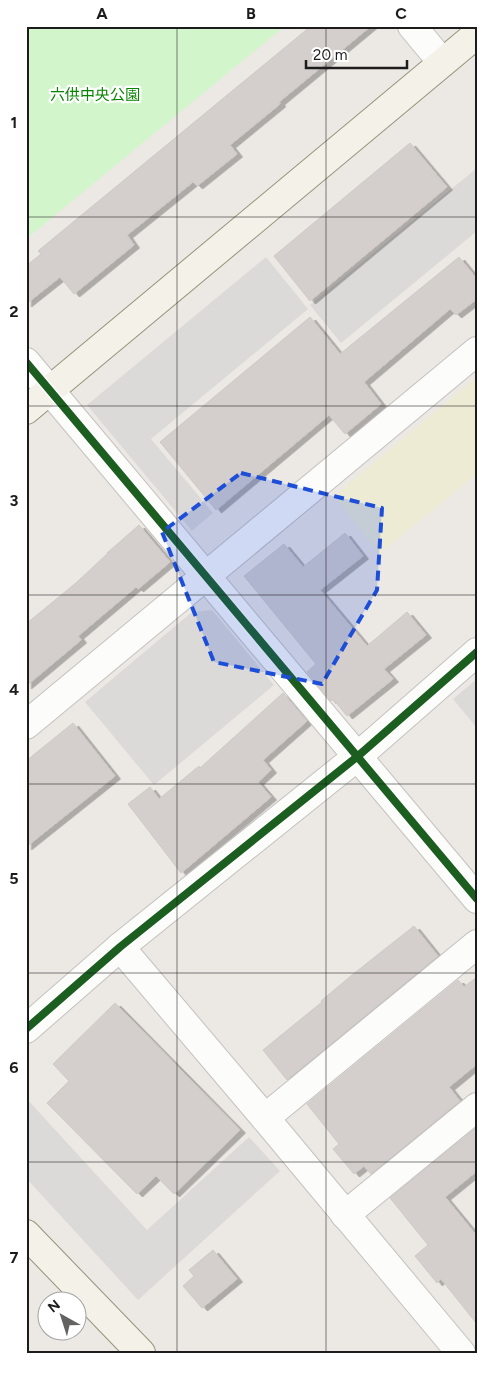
<svg xmlns="http://www.w3.org/2000/svg" width="503" height="1379" viewBox="0 0 503 1379" font-family="Figtree,'Noto Sans JP',sans-serif">
<style>
.farmland{fill:#eeebd5}
.park{fill:#d2f5cb}
.parking{fill:#dcdad8}
.building{fill:#d4cfcc;stroke:#cfc9c5;filter:url(#shadow)}
.lines{fill:none;stroke-linecap:round;stroke-linejoin:round}
.street-casing{stroke:#c4c2c0;stroke-width:30}
.secondary-casing{stroke:#96937c;stroke-width:30}
.street{stroke:#fcfcfb;stroke-width:28}
.secondary{stroke:#f4f2e8;stroke-width:28}
.cycleway-casing{stroke:#fff;stroke-width:11}
.cycleway{stroke:#1b5e20;stroke-width:8}
.marked{fill:#1d4ed8;fill-opacity:0.2;stroke:#1d4ed8;stroke-width:4;stroke-dasharray:10 6;stroke-linejoin:round}
.grid{fill:none;stroke:#1c1c1c;stroke-width:1;stroke-opacity:0.55}
.labels{text-anchor:middle;dominant-baseline:central;stroke-width:4.5;stroke-linejoin:round;paint-order:stroke}
.park-label{font-size:15px;fill:#098400;stroke:#fff}
.neatline{fill:none;stroke:#1c1c1c;stroke-width:2}
.grid-label{font-size:16px;text-anchor:middle;font-weight:bold;fill:#1c1c1c}
</style>
<defs>
<filter id="shadow"><feDropShadow dx="5.5" dy="3" stdDeviation="0" flood-color="#0004"/></filter>
</defs>
<rect width="100%" height="100%" fill="#ece8e4"/>
<!-- farmland -->
<path class="farmland" d="M 477,377 L 477,474 L 379,554 L 334,496 Z"/>
<!-- park -->
<path class="park" d="M 26,26 L 285,26 L 26,239 Z"/>
<!-- parking -->
<g class="parking">
<path d="M 477,168 L 477,231 L 341,343 L 310,305 Z"/>
<path d="M 266,257 L 308,309 L 151,439 L 213,513 L 192,531 L 87,405 Z"/>
<path d="M 212,610 L 274,685 L 154,785 L 85,702 L 192,612 Z"/>
<path d="M 477,679 L 477,728 L 453,699 Z"/>
<path d="M 26,1098 L 147,1230 L 249,1137 L 280,1171 L 138,1300 L 26,1178 Z"/>
</g>
<!-- building -->
<g class="building">
<path d="M 311,26 L 371,26 L 279,102 L 280,104 L 230,145 L 237,154 L 197,186 L 193,182 L 127,235 L 134,245 L 74,294 L 60,277 L 26,304 L 26,266 L 41,254 L 38,251 Z"/>
<path d="M 410,143 L 447,187 L 310,301 L 274,256 Z"/>
<path d="M 459,257 L 477,279 L 477,299 L 456,315 L 450,309 L 364,382 L 381,404 L 345,434 L 329,415 L 216,510 L 160,442 L 310,317 L 340,354 Z"/>
<path d="M 139,525 L 170,562 L 138,589 L 136,587 L 78,636 L 81,640 L 26,686 L 26,624 L 77,582 L 108,553 L 107,553 Z"/>
<path d="M 345,533 L 363,556 L 320,590 L 367,646 L 407,612 L 426,635 L 384,669 L 393,679 L 347,716 L 333,699 L 331,701 L 307,672 L 316,664 L 244,576 L 284,544 L 303,567 Z"/>
<path d="M 283,693 L 307,721 L 263,760 L 271,770 L 258,782 L 271,797 L 181,873 L 128,804 L 150,787 L 159,799 L 199,766 L 200,768 Z"/>
<path d="M 73,723 L 115,776 L 26,847 L 26,761 Z"/>
<path d="M 414,926 L 438,956 L 287,1080 L 263,1050 L 322,1002 L 321,1001 L 352,975 Z"/>
<path d="M 477,977 L 477,1064 L 449,1087 L 460,1101 L 371,1174 L 364,1166 L 354,1174 L 333,1149 L 339,1144 L 307,1104 L 458,980 L 464,987 Z"/>
<path d="M 115,1003 L 240,1130 L 174,1194 L 156,1176 L 137,1194 L 47,1103 L 69,1081 L 53,1064 Z"/>
<path d="M 477,1127 L 477,1171 L 445,1197 L 477,1236 L 477,1324 L 441,1279 L 437,1283 L 415,1256 L 428,1245 L 390,1198 Z"/>
<path d="M 213,1250 L 237,1279 L 202,1308 L 183,1286 L 194,1276 L 189,1270 Z"/>
</g>
<g class="lines">
<defs>
<g id="street">
<path d="M 412,26 L 442,62"/>
<path d="M 26,362 L 477,899"/>
<path d="M 26,725 L 477,351"/>
<path d="M 120,947 L 265,1118 L 461,1353"/>
<path d="M 26,1029 L 120,947 L 358,756 L 477,652"/>
<path d="M 265,1118 L 477,944"/>
<path d="M 345,1215 L 477,1107"/>
</g>
<g id="secondary">
<path d="M 26,410 L 477,34"/>
<path d="M 26,1234 L 141,1353"/>
</g>
</defs>
<!-- street casing -->
<use href="#street" class="street-casing"/>
<!-- secondary casing -->
<use href="#secondary" class="secondary-casing"/>
<!-- street -->
<use href="#street" class="street"/>
<!-- secondary -->
<use href="#secondary" class="secondary"/>
<defs>
<g id="cycleway">
<path d="M 26,362 L 477,899"/>
<path d="M 26,1029 L 120,947 L 358,756 L 477,652"/>
</g>
</defs>
<!-- cycleway casing -->
<use href="#cycleway" class="cycleway-casing"/>
<!-- cycleway -->
<use href="#cycleway" class="cycleway"/>
</g>
<!-- marked area -->
<path class="marked" d="M 241,473 L 382,508 L 377,590 L 322,684 L 214,662 L 162,532 Z"/>
<!-- grid -->
<path class="grid" d="M 177,26 L 177,1353M 326,26 L 326,1353M 26,217 L 477,217M 26,406 L 477,406M 26,595 L 477,595M 26,784 L 477,784M 26,973 L 477,973M 26,1162 L 477,1162"/>
<g class="labels">
<!-- park labels -->
<g class="park-label">
<text x="95" y="95">六供中央公園</text>
</g>
</g>
<!-- border -->
<rect width="503" height="1379" fill="none" stroke="#ffffff" stroke-width="55"/>
<!-- north arrow -->
<g transform="translate(62 1316) rotate(321)"><circle r="24" fill="#ffffff" stroke="#a4a4a4"/>
<path d="M0-4L9 19L0 12L-9 19Z" fill="#656362"/>
<text y="-8" font-size="14" font-weight="bold" text-anchor="middle" fill="#1c1c1c">N</text>
</g>
<!-- scale -->
<path d="M306 60v8h101v-8" fill="none" stroke="#1c1c1c" stroke-width="2.5"/>
<text x="313" y="60" font-size="15" fill="#1c1c1c" stroke="#ffffff" stroke-width="4" paint-order="stroke">20 m</text>
<rect x="28" y="28" width="448" height="1324" class="neatline"/>
<g class="grid-label">
<text x="102" y="19">A</text>
<text x="251" y="19">B</text>
<text x="401" y="19">C</text>
<text x="14" y="128">1</text>
<text x="14" y="317">2</text>
<text x="14" y="506">3</text>
<text x="14" y="695">4</text>
<text x="14" y="884">5</text>
<text x="14" y="1073">6</text>
<text x="14" y="1263">7</text>
</g>
</svg>
